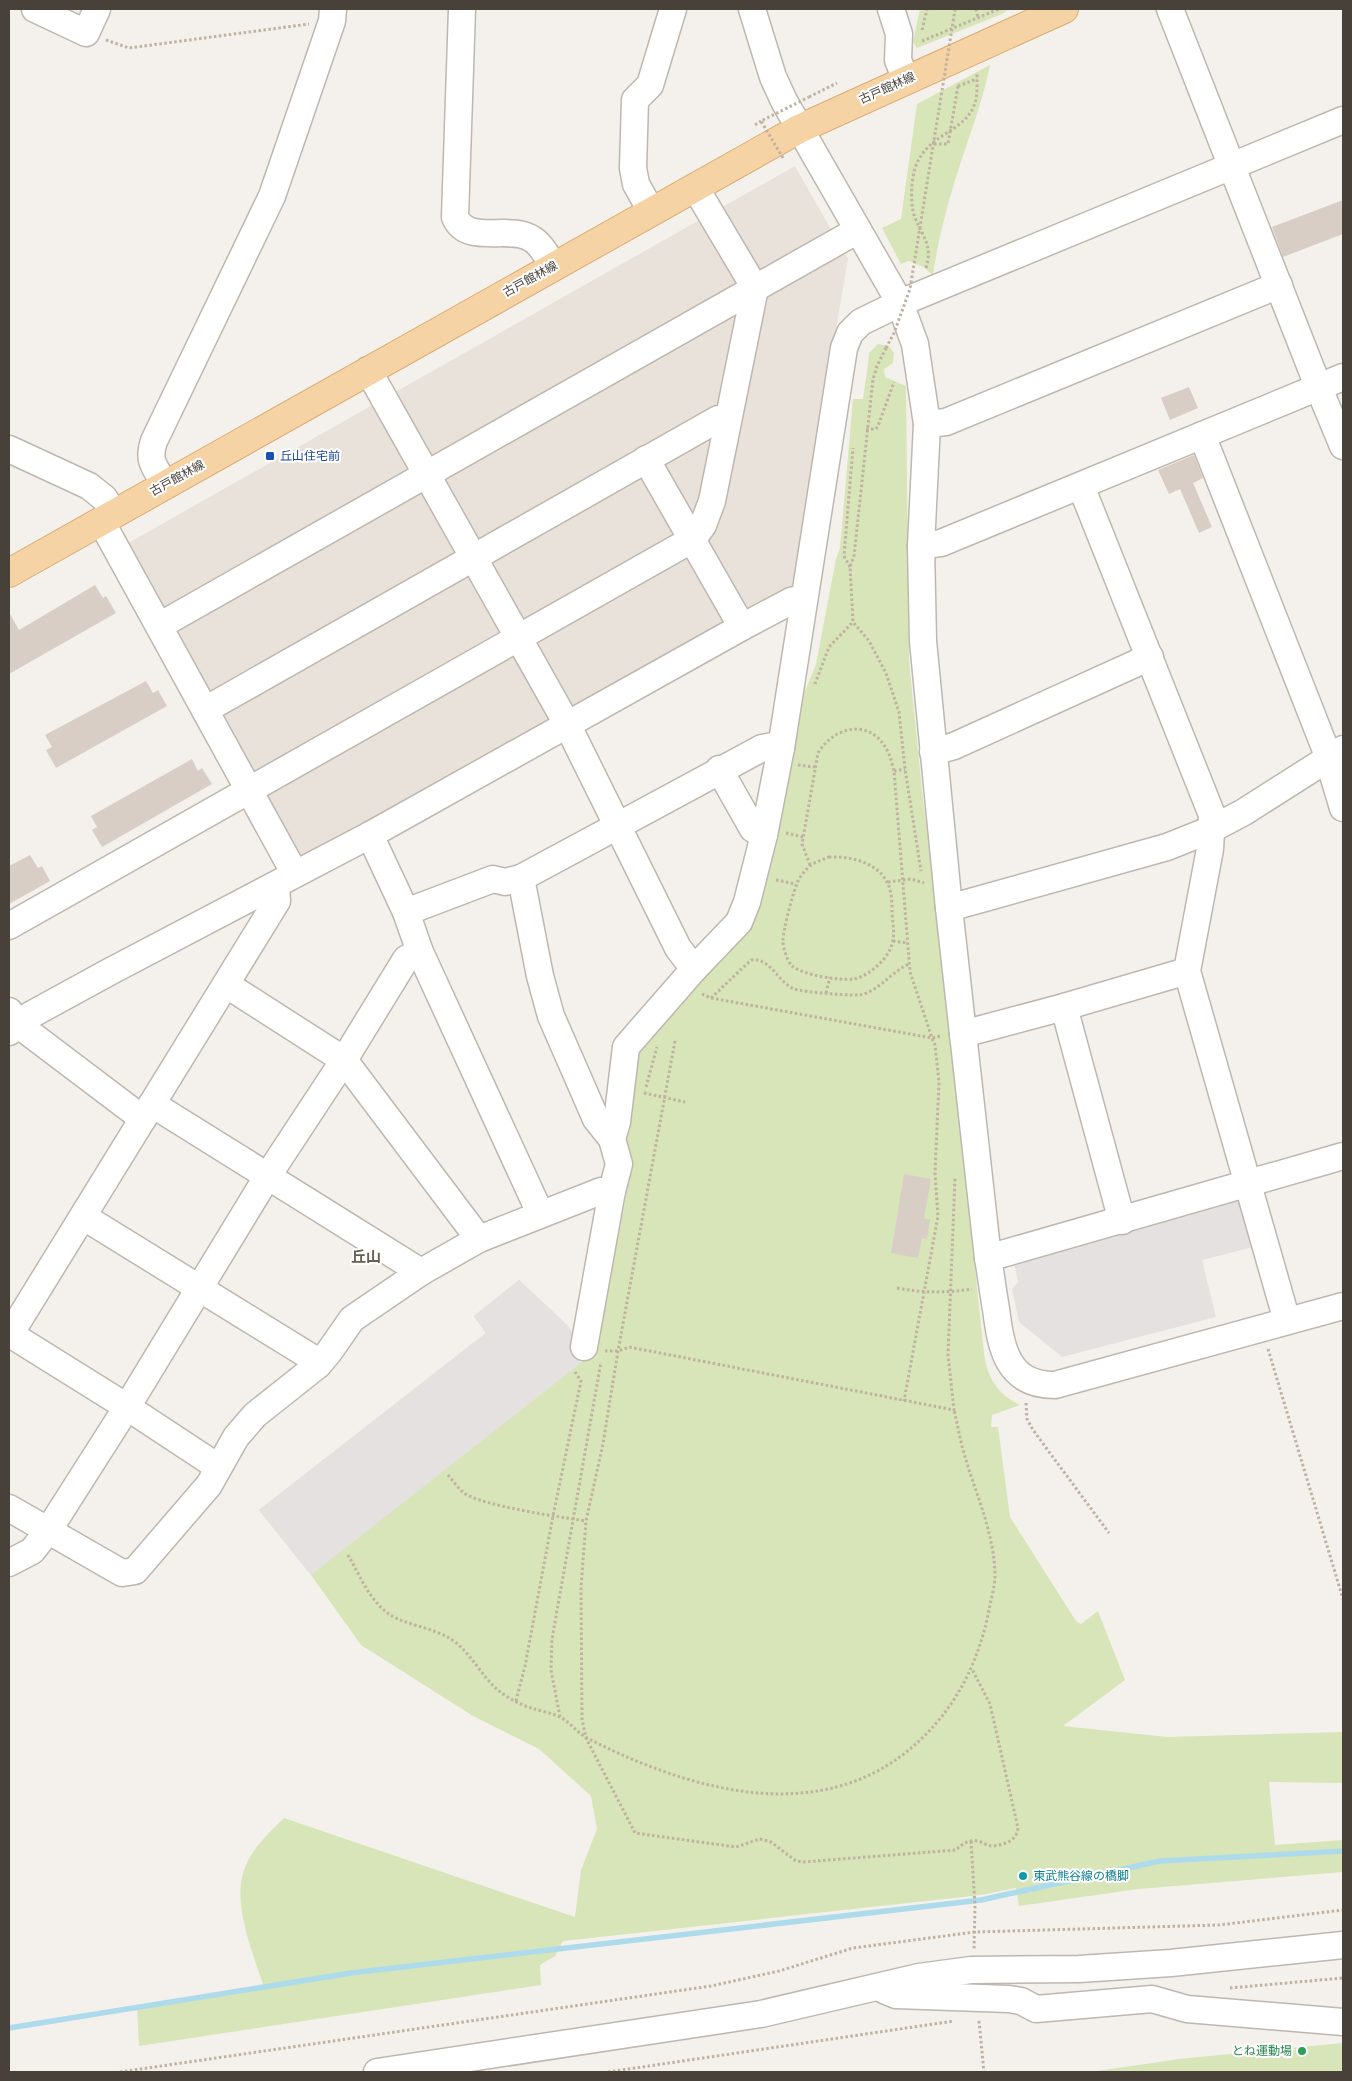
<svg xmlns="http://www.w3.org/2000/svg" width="1352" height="2081" viewBox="0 0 1352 2081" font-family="'Roboto Condensed','Noto Sans JP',sans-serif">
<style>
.residential{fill:#e8e2da}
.green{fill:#d7e5b9}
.parking{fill:#e4e1e0}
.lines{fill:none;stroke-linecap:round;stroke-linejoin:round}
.stream{stroke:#aedbeb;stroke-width:5.5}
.building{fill:#d8cec5}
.minor-casing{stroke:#bfb7af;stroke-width:29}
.major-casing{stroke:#daad74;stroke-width:30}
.path{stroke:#c0b1a1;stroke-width:3;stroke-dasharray:2.5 2.5;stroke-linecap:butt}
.minor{stroke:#fff;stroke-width:26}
.major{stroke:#f6d3a4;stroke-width:28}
.path-bridge{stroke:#c0b1a1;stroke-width:3;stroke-dasharray:2.5 2.5;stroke-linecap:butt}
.transit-dot{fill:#1a4fb4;stroke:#fff;stroke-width:2}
.culture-dot{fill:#0f9aa8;stroke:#fff;stroke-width:2}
.leisure-dot{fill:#2e9e5b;stroke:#fff;stroke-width:2}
.labels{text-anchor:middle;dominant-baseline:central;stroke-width:4;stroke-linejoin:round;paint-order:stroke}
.street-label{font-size:12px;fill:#48413a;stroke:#fff}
.transit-label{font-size:12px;fill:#164399;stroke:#fff;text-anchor:start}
.culture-label{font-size:12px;fill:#0d838f;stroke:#fff;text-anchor:start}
.leisure-label{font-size:12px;fill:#27864d;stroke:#fff;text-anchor:end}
.quarter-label{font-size:15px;font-weight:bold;fill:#6a5d52;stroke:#fff}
</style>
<rect width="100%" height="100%" fill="#f4f1ec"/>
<!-- residential -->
<path class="residential" d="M 795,166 L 848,259 L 792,587 L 307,859 L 296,855 L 126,548 L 130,542 Z"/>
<!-- green -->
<g class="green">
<path d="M 920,9 L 1009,9 L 1002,14 L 917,48 L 913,42 Z"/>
<path d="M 990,65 C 983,101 970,133 959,168 C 948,202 938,239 933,275 L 923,267 L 909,261 L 901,264 L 882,228 L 901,219 L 917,104 Z"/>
<path d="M 878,344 L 889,346 L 894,353 L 893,363 L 884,369 L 885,377 L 906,386 L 909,661 L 922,791 L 935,892 L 984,1353 C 987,1377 997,1394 1020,1405 L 992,1415 L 991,1427 L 998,1427 L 1010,1517 L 1076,1621 L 1081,1624 L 1098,1611 L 1125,1680 L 1063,1726 L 1167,1737 L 1343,1732 L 1343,1783 L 1269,1782 L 1275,1845 L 1343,1840 L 1343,1872 L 1138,1889 L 1019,1906 L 1016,1888 L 981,1895 L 563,1941 L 555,1956 L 540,1965 L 541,1985 L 139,2046 L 137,2007 L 264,1987 C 253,1954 232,1904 244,1870 C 251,1849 269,1833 284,1818 L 575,1917 L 581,1870 L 597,1829 L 591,1796 L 539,1749 L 473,1716 L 361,1645 L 311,1575 L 259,1510 L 486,1333 L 474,1316 L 519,1280 L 567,1325 L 576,1357 L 580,1363 L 590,1356 L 599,1340 L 631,1169 L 622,1139 L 633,1057 L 748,924 L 816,605 L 803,696 L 816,664 L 836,559 L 840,548 L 853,399 L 863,399 C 865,383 868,368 869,353 Z"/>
<path d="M 1343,2043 L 1343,2072 L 1090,2072 L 1179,2059 Z"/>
</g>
<!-- parking -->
<g class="parking">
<path d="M 1241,1198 L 1253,1247 L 1202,1260 L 1216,1317 L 1062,1357 L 1019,1322 L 1012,1289 L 1018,1282 L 1014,1263 Z"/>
<path d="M 519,1280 L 567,1325 L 579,1341 L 576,1357 L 581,1363 L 311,1575 L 259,1510 L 486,1333 L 474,1316 Z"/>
</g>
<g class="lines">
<!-- stream -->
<path class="stream" d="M 9,2028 L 351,1973 L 981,1900 L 1160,1861 L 1343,1851"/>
</g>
<!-- building -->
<g class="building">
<path d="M 1343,200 L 1343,234 L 1283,257 L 1272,227 Z"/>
<path d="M 1189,387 L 1198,408 L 1170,420 L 1161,398 Z"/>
<path d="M 1194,455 L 1203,478 L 1193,483 L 1212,527 L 1199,533 L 1180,489 L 1169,494 L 1158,470 Z"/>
<path d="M 95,585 L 103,598 L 106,596 L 116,613 L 9,674 L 9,612 L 19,630 Z"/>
<path d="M 146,681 L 153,693 L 158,690 L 167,706 L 56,768 L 46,750 L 52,747 L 45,735 Z"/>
<path d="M 192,759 L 198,771 L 202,768 L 212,784 L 102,847 L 92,830 L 97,827 L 91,816 Z"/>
<path d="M 30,855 L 38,868 L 42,866 L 50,881 L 9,904 L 9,866 Z"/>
<path d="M 904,1174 L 931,1179 L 924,1218 L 930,1220 L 927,1239 L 922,1238 L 918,1258 L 891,1253 Z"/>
</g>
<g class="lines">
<defs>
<g id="minor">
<path d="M 35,9 L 86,33 L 97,9"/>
<path d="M 462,9 L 455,217 C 467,246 510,224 532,239 C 541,244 548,258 554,266"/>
<path d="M 752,9 L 773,77 L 784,101 L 900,303 L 915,344 L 927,424 L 921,546 L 923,641 L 949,908 L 988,1258 C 991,1275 993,1292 996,1309 C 1001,1348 1007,1385 1055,1385 L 1343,1306"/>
<path d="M 891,9 L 899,34 L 898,60 L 906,80"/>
<path d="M 1170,9 L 1318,386 L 1343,446"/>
<path d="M 651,211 L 636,184 L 633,168 L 635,100 L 650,85 L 673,9"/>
<path d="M 368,370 L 567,724 L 678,948 L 694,969"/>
<path d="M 927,424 L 946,422 L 1279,285"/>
<path d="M 1202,435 L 1325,748 L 1343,808"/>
<path d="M 9,449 L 89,486 L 104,498 L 114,513"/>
<path d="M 646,459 L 742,627"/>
<path d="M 165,485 C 155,466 147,462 154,441 L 272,196 L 332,21 L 333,9"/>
<path d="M 1081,486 L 1212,815 L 1210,849 L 1187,971 L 1287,1321"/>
<path d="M 101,521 L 295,874"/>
<path d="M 921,546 L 941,543 L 1343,377"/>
<path d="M 159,626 L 858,230"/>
<path d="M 205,710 L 718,419 L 728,419"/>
<path d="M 933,752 L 954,746 L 1150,657"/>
<path d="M 719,769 L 753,829 L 764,835"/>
<path d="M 370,835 L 406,912 L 420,952 L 540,1213"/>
<path d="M 521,878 L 540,976 L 551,1016 L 596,1119 L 612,1139"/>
<path d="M 949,908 L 1167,847 L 1212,829 L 1244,812 L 1343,749"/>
<path d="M 406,912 L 493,879 L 505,882 L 521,878 L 762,748 L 773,746 L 781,748"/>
<path d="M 9,926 L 693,539 L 703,525 L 712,501 L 755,288 L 695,187"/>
<path d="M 227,985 L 344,1060 L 479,1239"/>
<path d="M 1064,1007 L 1122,1221"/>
<path d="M 9,1011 L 16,1023 L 143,1119"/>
<path d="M 9,1032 L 16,1023 L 111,971 L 370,835 L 742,627 L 791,601 L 804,598"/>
<path d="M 963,1034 L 1064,1007 L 1187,971"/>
<path d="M 152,1104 L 421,1272"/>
<path d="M 84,1217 L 314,1359 L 318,1365"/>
<path d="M 988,1258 L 1343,1156"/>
<path d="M 10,1334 L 127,1407 L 218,1467"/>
<path d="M 9,1336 L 277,901 L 276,885"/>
<path d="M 584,1347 L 612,1191 L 619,1164 L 612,1139 L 617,1122 L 626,1047 L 694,969 L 739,922 L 747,902 L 764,835 L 781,748 L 844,348 L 850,333 L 861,322 L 900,303 L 1343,120"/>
<path d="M 9,1508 L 122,1573 L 135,1571 L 209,1485 L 236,1437 L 255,1415 L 318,1365 L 329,1352 L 352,1319 L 421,1272 L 479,1239 L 601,1191 L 612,1191"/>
<path d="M 9,1563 L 32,1551 L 48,1531 L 127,1407 L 267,1177 L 344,1060 L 406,959 L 420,952"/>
<path d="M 884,1990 L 896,1995 L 1009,1999 L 1021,2001 L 1036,2009 L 1152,1999 L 1187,2009 L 1343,2022"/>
<path d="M 377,2072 L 761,2014 L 919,1977 L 971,1970 L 1079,1969 L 1171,1963 L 1343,1945"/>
</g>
<path id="major" d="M 9,573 L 799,129 L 1064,9"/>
</defs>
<!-- minor casing -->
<use href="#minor" class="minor-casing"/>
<!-- major casing -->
<use href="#major" class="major-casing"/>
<!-- path -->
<g class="path">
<path d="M 976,9 L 978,18"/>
<path d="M 955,10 L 955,9"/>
<path d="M 922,30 L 927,9"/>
<path d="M 106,40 L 129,48 L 309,24"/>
<path d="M 922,41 L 999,9"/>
<path d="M 958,86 L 977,79"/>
<path d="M 809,97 L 837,83"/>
<path d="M 755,125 L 761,121"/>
<path d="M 926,268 C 933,246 923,237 915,218 C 910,205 911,182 915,168 C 927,134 960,134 973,108 C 978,98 977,85 977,74"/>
<path d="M 886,348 L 877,366 L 873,379 L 854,556 L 850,567 L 853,622 L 869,641 L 886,673 L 899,712 L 905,769 L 921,871"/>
<path d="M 866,429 L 876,429 L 878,426 L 894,382"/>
<path d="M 850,567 L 844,556 L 853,448"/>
<path d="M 815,684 L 829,647 L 853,622"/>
<path d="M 798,765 L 815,767"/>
<path d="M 894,771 L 905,769"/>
<path d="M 786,833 L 803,837"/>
<path d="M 829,857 C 850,856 878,862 888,884 C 892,893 892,904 892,914 C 893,924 895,934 892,944 C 889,958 869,976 854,979 C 840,981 803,975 792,966 C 787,961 783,948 783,941 C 783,930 792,897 796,886 C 798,879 804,871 809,867 C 814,862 822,860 829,857 Z"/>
<path d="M 810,865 L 802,844 L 818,753 C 835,725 872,718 888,752 C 891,757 892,765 894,771 L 910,972 L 932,1038 L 941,1036"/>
<path d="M 776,880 L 796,884"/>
<path d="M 888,882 L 911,879 L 924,883"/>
<path d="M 893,941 L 908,943"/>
<path d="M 826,993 L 830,977"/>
<path d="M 702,994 L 711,998 L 932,1038 L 935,1045 L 939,1082 L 935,1173 L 938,1216 L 904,1401"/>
<path d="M 711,998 L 751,960 C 770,957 778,982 794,989 C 804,992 855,997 864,994 C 881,988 893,971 909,964"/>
<path d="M 675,1041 L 618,1351 L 603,1444 L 586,1521 L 581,1587 L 582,1719 L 586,1738 L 635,1833 L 736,1847 L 760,1839 L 771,1842 L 796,1861 L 803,1862 L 956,1850 C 963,1843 971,1838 981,1842 C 985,1843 987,1846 992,1846 C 1004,1845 1017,1841 1018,1828 L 990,1704 L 972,1669"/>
<path d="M 646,1087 L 657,1047"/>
<path d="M 644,1093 L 685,1102"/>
<path d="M 897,1288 C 923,1293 946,1293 972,1289"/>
<path d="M 1268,1349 L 1343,1599"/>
<path d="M 605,1351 L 618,1351 L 629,1347 L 954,1410 L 948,1355 L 955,1178"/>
<path d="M 1026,1403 L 1027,1419 L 1033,1430 L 1109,1533"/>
<path d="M 448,1475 C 453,1481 458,1488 464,1493 C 482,1506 561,1517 586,1521"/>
<path d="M 348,1555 C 361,1577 372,1608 398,1619 C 416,1627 438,1629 455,1642 C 473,1656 482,1677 499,1691 C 508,1698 521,1705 531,1708 C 540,1711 552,1713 560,1717 C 571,1723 578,1734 589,1739 C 703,1797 844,1833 938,1721 C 966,1688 982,1648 990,1605 C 992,1595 995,1585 995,1575 C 994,1529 973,1489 962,1446 C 959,1434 957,1422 954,1410"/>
<path d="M 516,1701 L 525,1666 L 553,1516 L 581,1381 L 575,1372"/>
<path d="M 560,1717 L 551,1670 L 552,1639 L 601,1362"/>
<path d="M 971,1841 L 975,1906 L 974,1949"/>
<path d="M 1230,1988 L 1343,1978"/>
<path d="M 979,2021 L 984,2072"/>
<path d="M 120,2072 L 711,1986 L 779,1971 L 853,1948 L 975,1932 L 1219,1925 L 1343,1910"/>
<path d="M 608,2072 L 954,2021"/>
</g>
<!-- minor -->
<use href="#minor" class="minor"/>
<!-- major -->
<use href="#major" class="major"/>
<!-- path-bridge -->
<g class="path-bridge">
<path d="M 934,144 L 948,144 L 958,86"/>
<path d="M 783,158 L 761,121 L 809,97"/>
<path d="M 886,348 L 894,333 L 910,289 L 955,10"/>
</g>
</g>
<!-- markers -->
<rect class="transit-dot" x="265" y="451" width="10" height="10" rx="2.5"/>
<circle class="culture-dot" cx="1023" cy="1876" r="5"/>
<circle class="leisure-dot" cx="1302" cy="2051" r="5"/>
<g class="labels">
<!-- street labels -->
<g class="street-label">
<text transform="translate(887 88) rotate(-24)">古戸館林線</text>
<text transform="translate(530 279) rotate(-29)">古戸館林線</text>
<text transform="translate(177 478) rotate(-29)">古戸館林線</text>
</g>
<!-- transit labels -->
<g class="transit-label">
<text x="280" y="456">丘山住宅前</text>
</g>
<!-- culture labels -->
<g class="culture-label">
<text x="1033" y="1876">東武熊谷線の橋脚</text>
</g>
<!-- leisure labels -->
<g class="leisure-label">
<text x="1292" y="2051">とね運動場</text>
</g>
<!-- quarter labels -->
<g class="quarter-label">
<text x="366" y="1257">丘山</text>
</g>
</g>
<!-- border -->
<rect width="1352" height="2081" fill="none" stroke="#48413a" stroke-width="20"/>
</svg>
